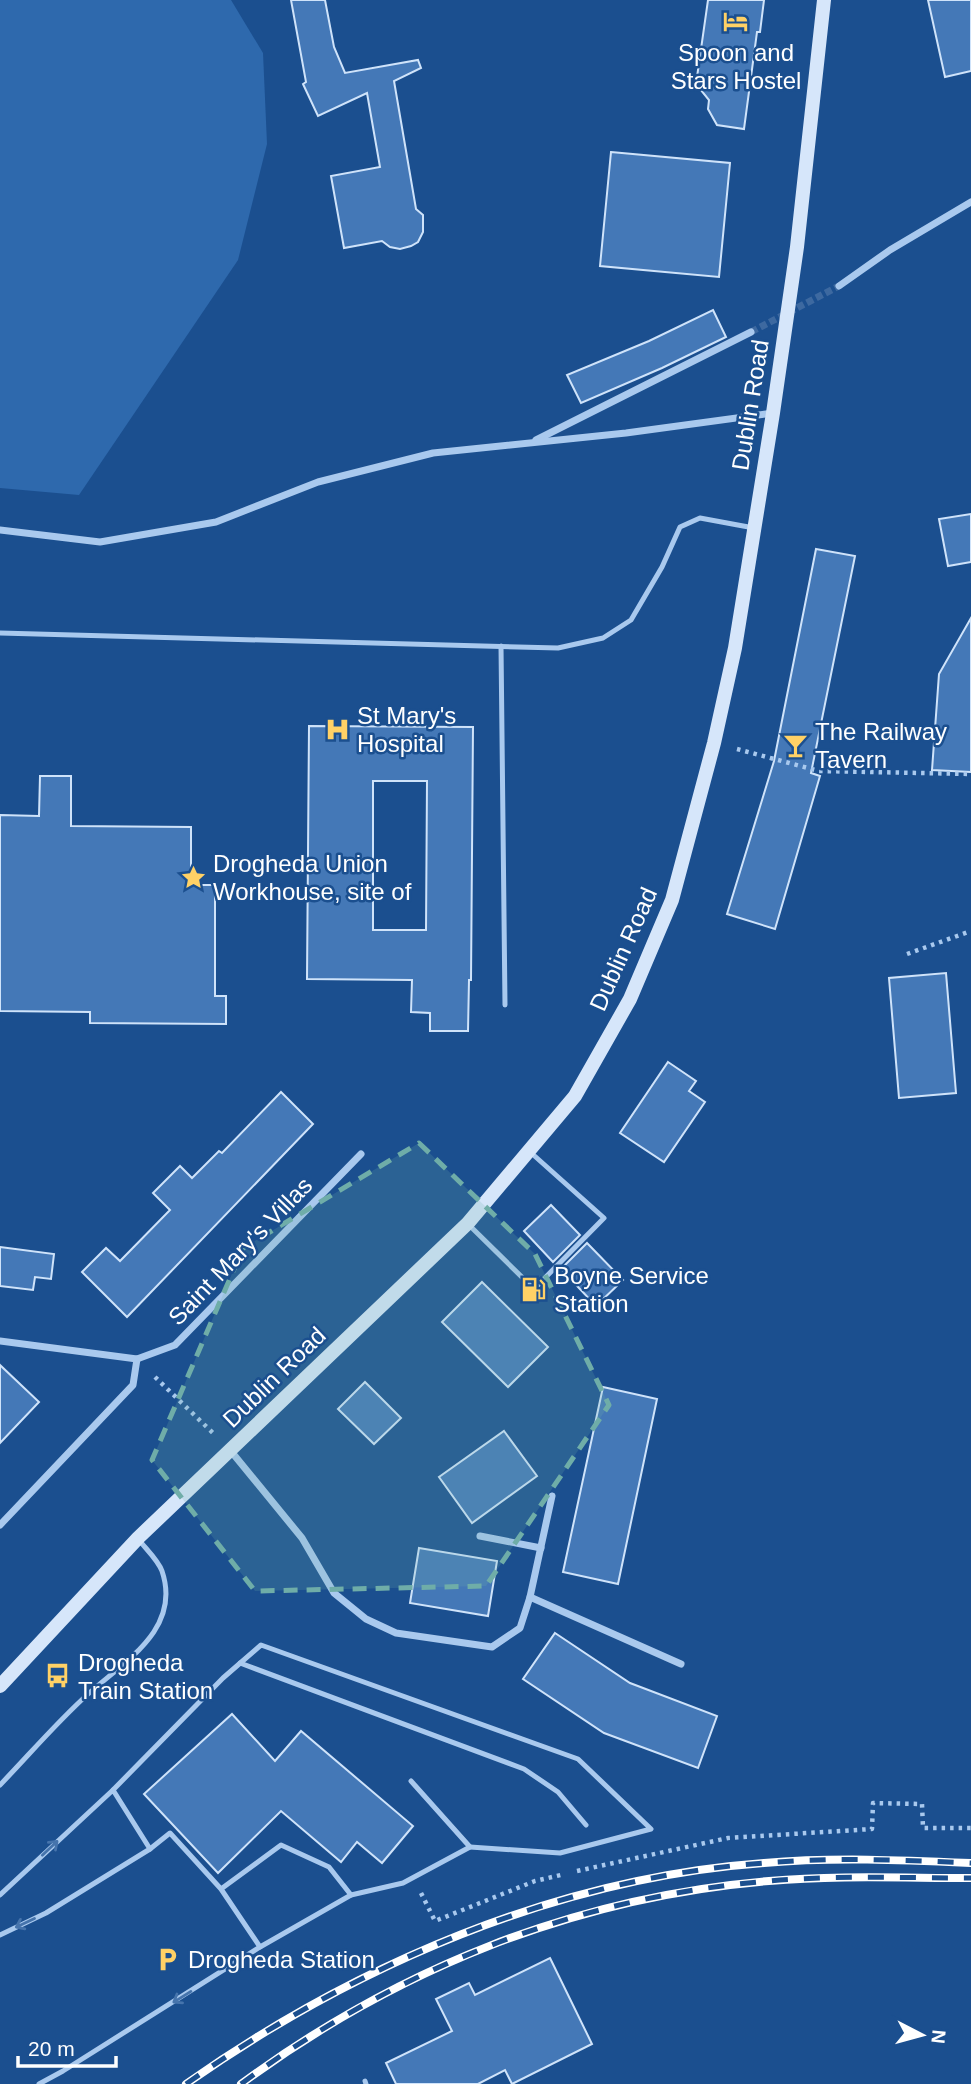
<svg xmlns="http://www.w3.org/2000/svg" width="971" height="2084" viewBox="0 0 971 2084" font-family="Helvetica,sans-serif">
<style>
.green{fill:#2e69ad}
.building{fill:#4478b7;stroke:#cfe3fa;stroke-width:2;fill-rule:evenodd}
.lines{fill:none;stroke-linecap:round;stroke-linejoin:round}
.minor-tunnel{stroke:#3d69a0;stroke-width:7;stroke-dasharray:7 3.5;stroke-linecap:butt}
.path{stroke:#a9c9ee;stroke-width:4.5;stroke-dasharray:3.5 5;stroke-linecap:butt}
.service{stroke:#a9c9ee;stroke-width:5}
.minor{stroke:#a9c9ee;stroke-width:7}
.secondary{stroke:#d6e6fa;stroke-width:14}
.rail-casing{stroke:#fff;stroke-width:8}
.rail{stroke:#1b4f8f;stroke-width:5;stroke-dasharray:16;stroke-linecap:butt}
.oneway{stroke:#4674ac}
.marked{fill:#6fada8;fill-opacity:0.2;stroke:#6fada8;stroke-width:5;stroke-dasharray:14 9;stroke-linejoin:round}
.labels{text-anchor:middle;dominant-baseline:central;stroke-width:5;stroke-linejoin:round;paint-order:stroke}
.poi-label{font-size:24px;fill:#fff;stroke:#1b4f8f;text-anchor:start}
.street-label{font-size:24px;fill:#fff;stroke:#1b4f8f}
</style>
<rect width="100%" height="100%" fill="#1b4f8f"/>
<!-- green -->
<path class="green" d="M 0,0 L 231,0 L 263,53 L 267,144 L 238,260 L 79,495 L 0,488 Z"/>
<!-- building -->
<g class="building">
<path d="M 291,0 L 325,0 L 334,47 L 345,73 L 418,60 L 421,68 L 394,81 L 416,209 L 423,215 L 423,232 L 418,242 L 411,246 L 400,249 L 390,247 L 382,241 L 344,248 L 331,176 L 380,167 L 367,93 L 318,116 L 303,84 L 306,82 Z"/>
<path d="M 708,0 L 764,0 L 760,32 L 757,32 L 744,129 L 717,125 L 708,109 L 709,100 L 696,84 Z"/>
<path d="M 928,0 L 971,0 L 971,71 L 945,77 Z"/>
<path d="M 611,152 L 730,163 L 719,277 L 600,266 Z"/>
<path d="M 713,310 L 726,337 L 662,368 L 581,403 L 567,375 L 649,341 Z"/>
<path d="M 971,514 L 971,562 L 948,566 L 939,519 Z"/>
<path d="M 816,549 L 855,556 L 811,773 L 820,776 L 775,929 L 727,914 L 774,761 Z"/>
<path d="M 971,618 L 971,772 L 932,770 L 939,674 Z"/>
<path d="M 309,726 L 473,727 L 471,980 L 469,980 L 468,1031 L 430,1031 L 430,1013 L 411,1012 L 412,980 L 307,979 ZM 373,781 L 427,781 L 426,930 L 373,930 Z"/>
<path d="M 40,776 L 71,776 L 71,826 L 191,827 L 191,885 L 215,885 L 215,996 L 226,996 L 226,1024 L 90,1023 L 90,1012 L 0,1011 L 0,815 L 39,816 Z"/>
<path d="M 946,973 L 956,1093 L 899,1098 L 889,978 Z"/>
<path d="M 668,1062 L 696,1081 L 689,1091 L 705,1102 L 664,1162 L 620,1133 Z"/>
<path d="M 281,1092 L 313,1124 L 127,1317 L 82,1272 L 106,1248 L 120,1261 L 170,1210 L 153,1193 L 180,1166 L 192,1178 L 219,1151 L 222,1153 Z"/>
<path d="M 551,1205 L 580,1235 L 553,1262 L 524,1231 Z"/>
<path d="M 587,1243 L 623,1280 L 596,1306 L 561,1269 Z"/>
<path d="M 0,1247 L 54,1254 L 51,1279 L 35,1277 L 33,1290 L 0,1286 Z"/>
<path d="M 482,1282 L 548,1347 L 508,1387 L 442,1322 Z"/>
<path d="M 0,1365 L 39,1402 L 0,1443 Z"/>
<path d="M 365,1382 L 401,1418 L 374,1444 L 338,1409 Z"/>
<path d="M 603,1387 L 657,1399 L 618,1584 L 563,1572 Z"/>
<path d="M 504,1431 L 537,1476 L 472,1523 L 439,1477 Z"/>
<path d="M 419,1548 L 497,1561 L 488,1616 L 410,1603 Z"/>
<path d="M 555,1633 L 630,1683 L 717,1716 L 698,1768 L 604,1733 L 523,1679 Z"/>
<path d="M 232,1714 L 275,1761 L 301,1731 L 413,1826 L 382,1863 L 357,1842 L 341,1862 L 281,1811 L 218,1873 L 144,1794 Z"/>
<path d="M 550,1958 L 592,2044 L 512,2084 L 505,2070 L 478,2084 L 396,2084 L 386,2063 L 452,2031 L 436,1999 L 469,1983 L 475,1995 Z"/>
</g>
<g class="lines">
<!-- minor-tunnel -->
<path class="minor-tunnel" d="M 751,332 L 839,286"/>
<!-- path -->
<g class="path">
<path d="M 737,749 L 819,771 L 971,774"/>
<path d="M 907,954 L 971,931"/>
<path d="M 155,1377 L 214,1434"/>
<path d="M 577,1871 L 728,1838 L 872,1829 L 873,1803 L 922,1804 L 923,1828 L 971,1828"/>
<path d="M 421,1893 L 435,1921 L 535,1881 L 565,1874"/>
</g>
<!-- service -->
<g class="service">
<path d="M 0,633 L 558,648 L 603,638 L 631,620 L 662,567 L 680,527 L 700,518 L 754,528"/>
<path d="M 501,646 L 505,1005"/>
<path d="M 468,1224 L 534,1289 L 604,1218 L 529,1151"/>
<path d="M 240,1663 L 524,1769 L 558,1792 L 586,1825"/>
<path d="M 0,1785 C 29,1755 56,1723 87,1695 C 123,1662 182,1630 162,1571 C 158,1560 146,1549 139,1540"/>
<path d="M 113,1790 L 223,1678 L 261,1645 L 578,1759 L 651,1829 L 560,1853 L 470,1847"/>
<path d="M 150,1849 L 170,1833 L 221,1889 L 260,1947 L 351,1895 L 329,1867 L 281,1845 L 221,1889"/>
<path d="M 0,1895 L 113,1790 L 150,1849 L 46,1913 L 0,1935"/>
<path d="M 351,1895 L 403,1883 L 470,1847 L 411,1781"/>
<path d="M 365,2081 L 366,2084"/>
<path d="M 39,2084 L 63,2071 L 260,1947"/>
</g>
<!-- minor -->
<g class="minor">
<path d="M 839,286 L 890,250 L 971,202"/>
<path d="M 536,440 L 751,332"/>
<path d="M 0,530 L 100,542 L 216,522 L 318,482 L 433,453 L 626,433 L 773,413"/>
<path d="M 0,1341 L 137,1359 L 175,1345 L 361,1154"/>
<path d="M 230,1450 L 302,1538 L 334,1593 L 366,1619 L 396,1633 L 492,1647 L 520,1628 L 530,1597 L 552,1496"/>
<path d="M 0,1525 L 133,1385 L 137,1359"/>
<path d="M 480,1536 L 541,1548"/>
<path d="M 530,1597 L 681,1664"/>
</g>
<!-- secondary -->
<path class="secondary" d="M 0,1686 L 138,1538 L 468,1223 L 575,1096 L 630,999 L 672,900 L 714,743 L 735,648 L 773,413 L 797,247 L 824,0"/>
<defs>
<g id="rail">
<path d="M 186,2084 C 355,1965 557,1878 764,1863 C 833,1857 902,1860 971,1863"/>
<path d="M 241,2084 C 397,1969 575,1897 769,1881 C 836,1875 904,1878 971,1878"/>
</g>
</defs>
<!-- rail casing -->
<use href="#rail" class="rail-casing"/>
<!-- rail -->
<use href="#rail" class="rail"/>
</g>
<!-- one-way arrows -->
<defs><path id="oneway-shaft" d="M-6 0H5M1.5-3L5.5 0L1.5 3" fill="none" stroke-width="1.6" stroke-linecap="round" stroke-linejoin="round" transform="scale(1.75)"/></defs>
<g class="oneway">
<use href="#oneway-shaft" transform="translate(50 1848) rotate(-43)"/>
<use href="#oneway-shaft" transform="translate(25 1923) rotate(155)"/>
<use href="#oneway-shaft" transform="translate(182 1997) rotate(148)"/>
</g>
<!-- marked area -->
<path class="marked" d="M 419,1143 L 535,1254 L 609,1405 L 486,1586 L 255,1591 L 152,1460 L 243,1248 Z"/>
<!-- icons -->
<defs>
<symbol id="hotel-bare" viewBox="-9 -9 18 18"><path d="M-6-4.5h1.5V1H6V5H4.5V3h-9V5H-6ZM-4 0a1.8 1.8 0 1 1 3.6 0ZM.5 0V-2.5h3Q6-2.5 6 0Z" fill="#ffd166" stroke="#1b4f8f" stroke-width="2.5" paint-order="stroke"/></symbol>
<symbol id="hospital-bare" viewBox="-9 -9 18 18"><path d="M-5-5h3v3.5h4V-5h3V5h-3V1.5h-4V5h-3Z" fill="#ffd166" stroke="#1b4f8f" stroke-width="2.5" paint-order="stroke"/></symbol>
<symbol id="bar-bare" viewBox="-9 -9 18 18"><path d="M-6-5H6L.8 .8V4.5H3.5V6h-7V4.5H-.8V.8Z" fill="#ffd166" stroke="#1b4f8f" stroke-width="2.5" paint-order="stroke"/></symbol>
<symbol id="sight-bare" viewBox="-9 -9 18 18"><path d="M0-6L1.8-2.2L6-1.7L2.9 1.2L3.7 5.4L0 3.3L-3.7 5.4L-2.9 1.2L-6-1.7L-1.8-2.2Z" fill="#ffd166" stroke="#1b4f8f" stroke-width="2.5" paint-order="stroke"/></symbol>
<symbol id="fuel-bare" viewBox="-9 -9 18 18"><path d="M-5.5-6h7V0h2V4h1.3V-2.5L3-4.5l.8-.8L6-3V5H2.5V1h-1V6h-7ZM-4.2-4.7v3.2H.2V-4.7Z" fill="#ffd166" stroke="#1b4f8f" stroke-width="2.5" paint-order="stroke"/></symbol>
<symbol id="bus-bare" viewBox="-9 -9 18 18"><path d="M-5-6H5V4H4V6H2V4H-2V6H-4V4H-5ZM-3.5-4V0h7V-4ZM-3.5 1.2v1.5H-2V1.2ZM2 1.2v1.5H3.5V1.2Z" fill="#ffd166" stroke="#1b4f8f" stroke-width="2.5" paint-order="stroke"/></symbol>
<symbol id="parking-bare" viewBox="-9 -9 18 18"><path d="M-3.5-5.5H1a3.5 3.5 0 0 1 0 7H-1V5.5H-3.5ZM-1-3.4V-.6H.8a1.4 1.4 0 0 0 0-2.8Z" fill="#ffd166" stroke="#1b4f8f" stroke-width="2.5" paint-order="stroke"/></symbol>
</defs>
<g fill-rule="evenodd">
<use href="#hotel-bare" x="718" y="4" width="35" height="35"/>
<use href="#hospital-bare" x="320" y="712" width="35" height="35"/>
<use href="#bar-bare" x="778" y="728" width="35" height="35"/>
<use href="#sight-bare" x="176" y="860" width="35" height="35"/>
<use href="#fuel-bare" x="516" y="1272" width="35" height="35"/>
<use href="#bus-bare" x="40" y="1658" width="35" height="35"/>
<use href="#parking-bare" x="150" y="1942" width="35" height="35"/>
</g>
<g class="labels">
<!-- poi labels -->
<g class="poi-label">
<text x="736" y="52" text-anchor="middle">Spoon and<tspan x="736" dy="28">Stars Hostel</tspan></text>
<text x="357" y="715">St Mary's<tspan x="357" dy="28">Hospital</tspan></text>
<text x="815" y="731">The Railway<tspan x="815" dy="28">Tavern</tspan></text>
<text x="213" y="863">Drogheda Union<tspan x="213" dy="28">Workhouse, site of</tspan></text>
<text x="554" y="1275">Boyne Service<tspan x="554" dy="28">Station</tspan></text>
<text x="78" y="1662">Drogheda<tspan x="78" dy="28">Train Station</tspan></text>
<text x="188" y="1959">Drogheda Station</text>
</g>
<!-- street labels -->
<g class="street-label">
<text transform="translate(750 405) rotate(-81)">Dublin Road</text>
<text transform="translate(623 949) rotate(-66)">Dublin Road</text>
<text transform="translate(240 1251) rotate(-46)">Saint Mary's Villas</text>
<text transform="translate(274 1377) rotate(-44)">Dublin Road</text>
</g>
</g>
<!-- north arrow -->
<g transform="translate(922 2035) rotate(96)" stroke="#1b4f8f" stroke-width="5" paint-order="stroke">
<path d="M0-5L12 26L0 18L-12 26Z" fill="#ffffff"/>
<text y="-10" font-size="19" font-weight="bold" text-anchor="middle" fill="#ffffff">N</text>
</g>
<!-- scale -->
<path d="M18 2056v10h98v-10" fill="none" stroke="#ffffff" stroke-width="3.5"/>
<text x="28" y="2056" font-size="21" fill="#ffffff" stroke="#1b4f8f" stroke-width="5" paint-order="stroke">20 m</text>
</svg>
